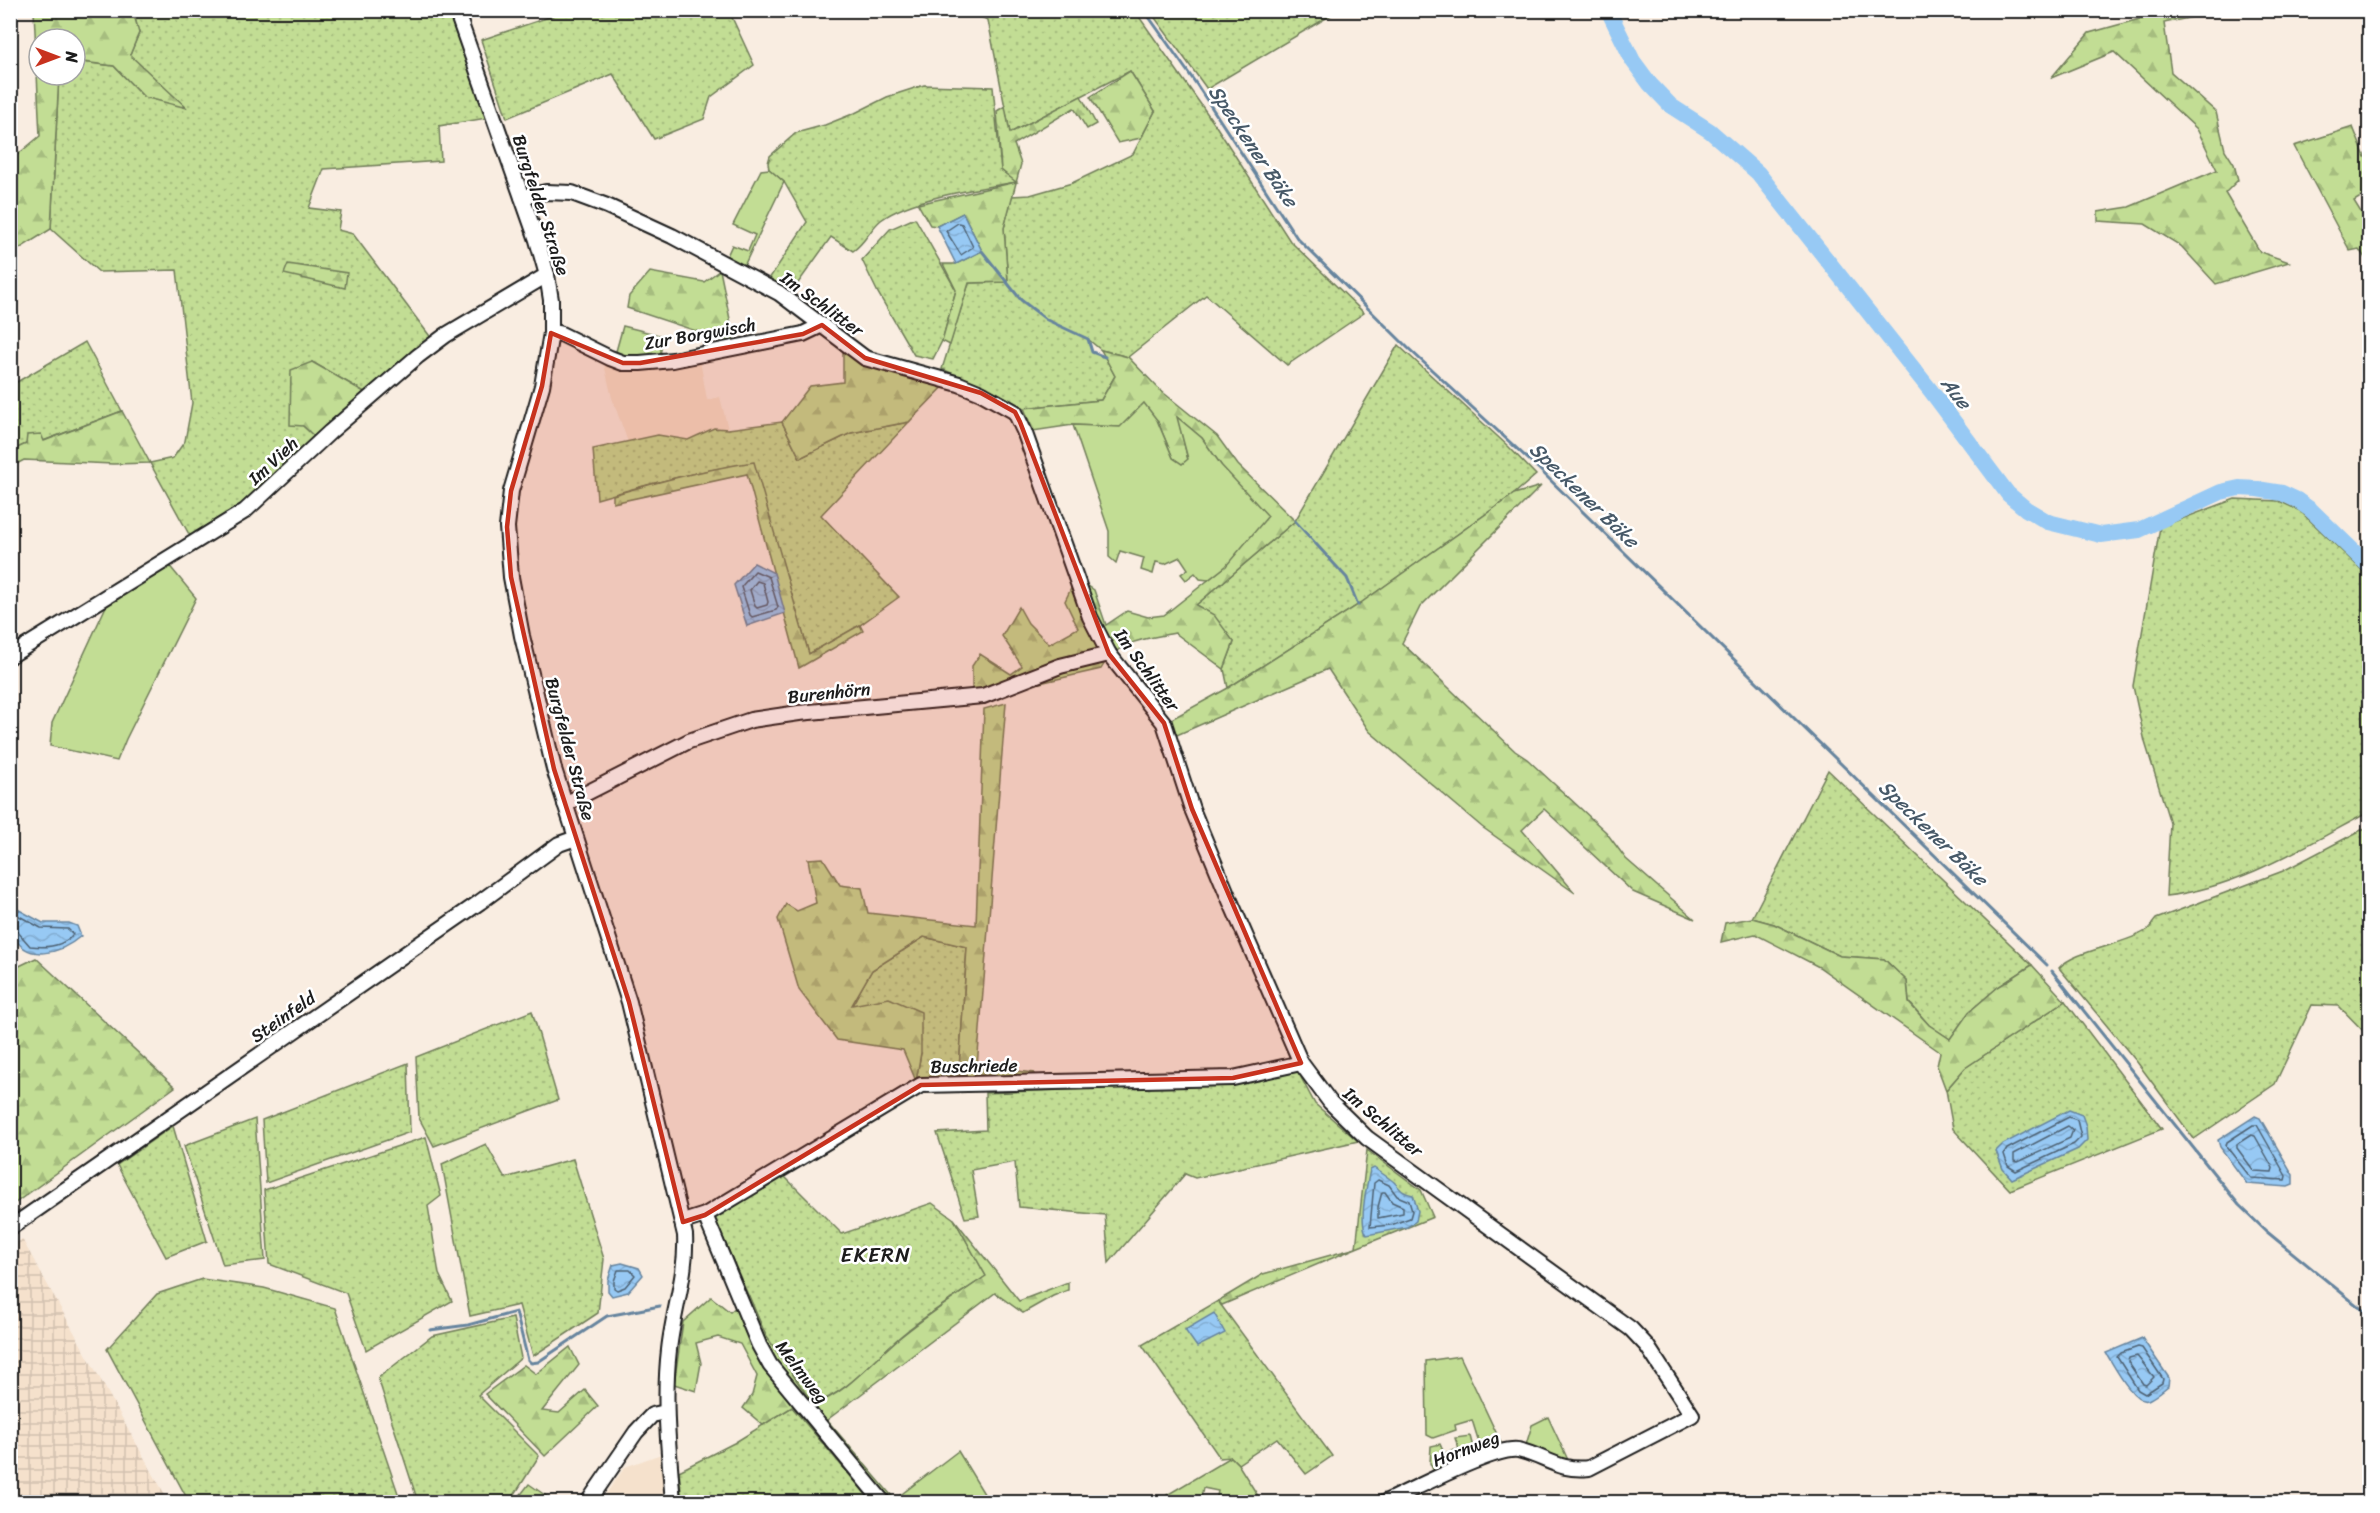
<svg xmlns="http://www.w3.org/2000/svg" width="2380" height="1513" viewBox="0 0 2380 1513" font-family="Sriracha,sans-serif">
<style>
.built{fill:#f5e1cc}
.industrial{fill:url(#industrial-grid)}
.grass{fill:url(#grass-dots);stroke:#6f7c58;stroke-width:1.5}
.forest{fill:url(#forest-firs);stroke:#6f7c58;stroke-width:1.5}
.garden{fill:#c2dd94;stroke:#6f7c58;stroke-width:1.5}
.water{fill:url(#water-waves);stroke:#66849e;stroke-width:1.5}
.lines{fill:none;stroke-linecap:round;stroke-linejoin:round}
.shore{stroke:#4d6172;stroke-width:1.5}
.stream{stroke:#66849e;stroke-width:3}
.river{stroke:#97c9f4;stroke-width:16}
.minor-casing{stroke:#1c1c1c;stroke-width:18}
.minor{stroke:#fff;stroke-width:14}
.marked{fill:#c8321e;fill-opacity:0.2;stroke:#c8321e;stroke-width:4.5;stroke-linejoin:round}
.labels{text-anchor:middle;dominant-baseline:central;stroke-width:5;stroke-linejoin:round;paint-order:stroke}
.street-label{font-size:18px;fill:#1c1c1c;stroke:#fff}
.water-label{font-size:20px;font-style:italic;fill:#475968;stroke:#fff}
.quarter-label{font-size:21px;letter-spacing:1.5px;fill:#1c1c1c;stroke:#fff}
</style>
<defs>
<pattern id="industrial-grid" width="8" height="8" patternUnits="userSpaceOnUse" patternTransform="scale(1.5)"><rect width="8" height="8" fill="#f5e1cc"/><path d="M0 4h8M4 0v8" fill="none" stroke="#d1c0af"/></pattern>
<pattern id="grass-dots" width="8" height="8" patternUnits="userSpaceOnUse" patternTransform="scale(1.5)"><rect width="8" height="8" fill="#c2dd94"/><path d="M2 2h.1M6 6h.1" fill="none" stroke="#a6bd7f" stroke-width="1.8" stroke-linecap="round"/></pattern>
<pattern id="forest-firs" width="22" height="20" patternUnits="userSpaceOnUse" patternTransform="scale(1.5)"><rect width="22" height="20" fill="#c2dd94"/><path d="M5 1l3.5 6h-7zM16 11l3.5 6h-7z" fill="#a6bd7f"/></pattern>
<pattern id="water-waves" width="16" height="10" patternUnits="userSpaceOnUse" patternTransform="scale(1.5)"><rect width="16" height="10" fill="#97c9f4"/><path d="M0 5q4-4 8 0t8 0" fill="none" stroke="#82acd1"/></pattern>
</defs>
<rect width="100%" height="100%" fill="#f9ede1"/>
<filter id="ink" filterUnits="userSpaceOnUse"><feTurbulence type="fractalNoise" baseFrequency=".0167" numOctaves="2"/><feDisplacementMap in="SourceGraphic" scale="12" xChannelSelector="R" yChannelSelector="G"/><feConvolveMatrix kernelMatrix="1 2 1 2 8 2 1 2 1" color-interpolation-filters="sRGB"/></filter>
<g filter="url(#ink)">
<!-- built -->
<g class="built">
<path d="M 700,360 L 707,400 L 720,397 L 728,429 L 714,428 L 688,440 L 658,435 L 628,442 L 612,398 L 604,364 L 625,369 Z"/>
<path d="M 661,1454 L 665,1502 L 600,1502 L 625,1467 Z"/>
</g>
<!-- industrial -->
<path class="industrial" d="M 22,1239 L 169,1502 L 11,1502 L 10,1247 Z"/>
<!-- grass -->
<g class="grass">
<path d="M 133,11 L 449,11 L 487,118 L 439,126 L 441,161 L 324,169 L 309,208 L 341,212 L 338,230 L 353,234 L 432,339 L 366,393 L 312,362 L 303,426 L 316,438 L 248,500 L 190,536 L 150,463 L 173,458 L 185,441 L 192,403 L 177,270 L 99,272 L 51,229 L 59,75 L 75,75 L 75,61 L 114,66 L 144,97 L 130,55 L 139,33 Z"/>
<path d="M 567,11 L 729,11 L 754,65 L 711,97 L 704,119 L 654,139 L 613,74 L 507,118 L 481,40 Z"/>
<path d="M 966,11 L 1135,11 L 1216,126 L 1290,241 L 1364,313 L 1287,365 L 1206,295 L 1128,357 L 1101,350 L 1089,340 L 1092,352 L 1105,357 L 1115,376 L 1101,400 L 1024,408 L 996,392 L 942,369 L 969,283 L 1008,282 L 1004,228 L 1012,196 L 1030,195 L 1072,183 L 1133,154 L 1155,111 L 1130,71 L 1010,133 L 988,20 Z"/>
<path d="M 1150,11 L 1338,11 L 1207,89 Z"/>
<path d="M 924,85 L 993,87 L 1001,170 L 1017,182 C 980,188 911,198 881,220 C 870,229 865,243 853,251 L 831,237 L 791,293 L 769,279 L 807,222 L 784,182 L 769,169 L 768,163 L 770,156 L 796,133 L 825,125 L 855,113 L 887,97 Z"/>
<path d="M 915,218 L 956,290 L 942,341 L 933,359 L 914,355 L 878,293 L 862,260 L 890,229 Z"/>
<path d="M 85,342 L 122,411 L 43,441 L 26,444 L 11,451 L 10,386 Z"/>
<path d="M 1398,345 L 1509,447 L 1536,475 L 1514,494 L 1358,605 L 1228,688 L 1224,669 L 1234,642 L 1195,606 L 1295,521 Z"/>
<path d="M 782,422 L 800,458 L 851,433 L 909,422 L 821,515 L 899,597 L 860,625 L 809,654 L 753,463 C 700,470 649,484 597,499 L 593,449 L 658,435 L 688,440 L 714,428 L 728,429 Z"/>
<path d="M 2235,499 L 2279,501 L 2300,511 L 2369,577 L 2369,812 C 2305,846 2239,888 2166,896 L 2170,823 L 2145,742 L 2133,686 L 2160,527 Z"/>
<path d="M 1828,770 L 2032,965 L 1998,987 L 1969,1012 L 1950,1039 L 1929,1025 L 1909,1002 L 1907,981 L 1884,959 L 1840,956 L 1774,924 L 1752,918 Z"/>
<path d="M 2369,826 L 2369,1037 L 2339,1006 L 2312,1005 L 2275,1084 L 2194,1139 L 2137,1062 L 2059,968 C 2072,951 2128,944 2147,930 C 2150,928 2153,922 2156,919 L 2283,871 Z"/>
<path d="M 924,937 L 967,947 L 959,1070 L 961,1084 L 912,1090 L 909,1084 L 916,1080 L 921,1053 L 852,1005 L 872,970 Z"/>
<path d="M 2065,1001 L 2162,1129 L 2010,1190 L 1953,1129 L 1946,1090 L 1965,1068 Z"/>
<path d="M 532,1011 L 558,1100 L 434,1146 L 419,1118 L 416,1057 Z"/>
<path d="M 408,1063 L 410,1132 L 266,1183 L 262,1120 Z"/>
<path d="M 1297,1070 L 1315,1104 L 1358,1141 L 1195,1178 L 1185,1174 L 1109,1263 L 1105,1215 L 1019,1207 L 1015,1162 L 971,1170 L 979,1216 L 965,1218 L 937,1133 L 986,1130 L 985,1093 L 1228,1084 Z"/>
<path d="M 255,1119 L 265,1260 L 223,1265 L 184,1146 Z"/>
<path d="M 173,1126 L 207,1241 L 166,1257 L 117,1165 Z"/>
<path d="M 426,1137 L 441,1196 L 428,1206 L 439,1274 L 452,1301 L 366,1350 L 346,1293 L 269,1264 L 264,1190 Z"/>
<path d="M 486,1144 L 505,1178 L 573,1159 L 604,1259 L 598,1313 L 533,1356 L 519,1305 L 470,1316 L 442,1164 Z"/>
<path d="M 1367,1150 L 1421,1190 L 1433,1217 L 1356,1248 Z"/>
<path d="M 783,1175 L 842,1234 L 932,1203 L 954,1219 L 986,1276 C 960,1294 932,1311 907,1331 C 876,1355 851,1392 813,1404 L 766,1336 L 713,1215 Z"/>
<path d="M 202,1279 L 264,1288 L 335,1308 L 401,1502 L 189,1502 L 107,1349 L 157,1294 Z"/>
<path d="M 1218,1301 L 1332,1456 L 1306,1474 L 1277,1438 L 1238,1464 L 1231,1457 L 1220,1458 L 1142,1345 Z"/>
<path d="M 513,1318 L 521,1358 L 478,1395 L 539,1456 L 510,1502 L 418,1502 L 378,1378 L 432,1336 Z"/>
<path d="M 792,1407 L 868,1497 L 857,1502 L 682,1502 L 679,1471 L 734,1443 Z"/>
</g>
<!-- forest -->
<g class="forest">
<path d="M 2172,10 L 2213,11 L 2213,13 L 2164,23 L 2171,72 L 2216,112 L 2225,150 L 2234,164 L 2238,180 L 2225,193 L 2260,252 L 2289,262 L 2216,284 L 2181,246 L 2145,224 L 2098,221 L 2098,212 L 2129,207 L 2217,170 L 2197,129 L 2114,52 L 2051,78 L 2089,33 Z"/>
<path d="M 34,11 L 133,11 L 139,33 L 130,55 L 187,108 L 144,97 L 114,66 L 75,61 L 75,39 L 39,39 L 39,75 L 59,75 L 51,229 L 11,254 L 11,160 L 40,136 Z"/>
<path d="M 1130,71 L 1155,111 L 1141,138 L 1118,143 L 1090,97 Z"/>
<path d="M 1081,96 L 1096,124 L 1087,129 L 1074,108 L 1014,144 L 1021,164 L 1004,228 L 1008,282 L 969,283 L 950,345 L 942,341 L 956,290 L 943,264 L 956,264 L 982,251 L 963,213 L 937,226 L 930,225 L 918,204 L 1016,182 L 1001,170 L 997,111 L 1005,106 L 1010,133 Z"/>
<path d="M 2353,127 L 2365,157 L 2369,158 L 2369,192 L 2354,201 L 2369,225 L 2369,264 L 2359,249 L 2350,251 L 2294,146 Z"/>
<path d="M 288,264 L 347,273 L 345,288 L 284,274 Z"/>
<path d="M 720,270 L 735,344 L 627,308 L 629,296 L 650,272 L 704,282 Z"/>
<path d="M 843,349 L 865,358 L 948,382 L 909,422 L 851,433 L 800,458 L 782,422 L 810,386 L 843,382 Z"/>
<path d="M 1101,350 L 1128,357 L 1160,390 L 1217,436 L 1238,465 L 1295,521 L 1196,605 L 1214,615 L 1234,642 L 1224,669 L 1175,633 C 1145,639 1117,640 1101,669 L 983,696 L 972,690 L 972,666 L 980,654 L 1011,674 L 1022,666 L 1002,636 L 1019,607 L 1028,623 L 1049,644 L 1078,628 L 1065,601 L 1076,578 L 1094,590 L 1106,625 L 1127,611 L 1148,617 L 1164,615 L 1226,566 L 1221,465 L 1202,438 L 1178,418 L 1188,460 L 1182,464 L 1173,458 L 1157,420 L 1120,427 L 1073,425 L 1033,431 L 1024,408 L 1101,400 L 1115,376 Z"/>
<path d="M 312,362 L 366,393 L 316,438 L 303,426 L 290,425 L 291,370 Z"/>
<path d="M 122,411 L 150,463 L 113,464 L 24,460 L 11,467 L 11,451 L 26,444 L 27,435 L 41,434 L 44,441 Z"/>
<path d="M 754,462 L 809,654 L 860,625 L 863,631 L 799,668 L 747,474 L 613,503 L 613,495 C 660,481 705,469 754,462 Z"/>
<path d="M 1541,486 L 1420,607 L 1402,643 L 1515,751 L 1527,759 L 1606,832 L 1626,859 L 1695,919 L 1633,892 L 1544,809 L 1522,830 L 1575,893 L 1482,827 L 1369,731 L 1328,669 L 1170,738 L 1164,723 L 1228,688 L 1358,605 L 1514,494 Z"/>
<path d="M 1006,703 L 977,1067 L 1034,1073 L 1033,1082 L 961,1084 L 959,1070 L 967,947 L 924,937 L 872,970 L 852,1005 L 889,998 L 921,1012 L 921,1053 L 916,1081 L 903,1050 L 837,1040 L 799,990 L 778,919 L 786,904 L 797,911 L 816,903 L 808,859 L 823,858 L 840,885 L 862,888 L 868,913 L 976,925 L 984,709 Z"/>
<path d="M 1752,918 L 1774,924 L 1840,956 L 1884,959 L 1907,981 L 1909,1003 L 1929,1025 L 1950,1039 L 1969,1012 L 1998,987 L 2032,965 L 2065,1001 L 1965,1068 L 1946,1090 L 1937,1066 L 1940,1052 L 1819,967 L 1755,934 L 1721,942 L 1725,923 Z"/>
<path d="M 36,958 L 175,1087 L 11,1206 L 11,970 Z"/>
<path d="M 954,1219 L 1019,1301 L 1068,1282 L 1068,1290 L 1053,1296 L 1023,1313 L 995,1293 L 827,1420 L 897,1502 L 873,1502 L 792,1407 L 763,1425 L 743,1408 L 752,1395 L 757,1376 L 740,1344 L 718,1337 L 696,1343 L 701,1363 L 696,1391 L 674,1384 L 683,1322 L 711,1297 L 730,1312 L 749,1296 L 766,1336 L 813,1404 C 846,1396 877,1355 903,1335 C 929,1314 958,1295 986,1276 Z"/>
<path d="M 1356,1248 L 1222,1305 L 1218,1301 L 1263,1274 Z"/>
<path d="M 570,1347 L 579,1365 L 542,1411 L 559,1413 L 585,1390 L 598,1406 L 545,1456 L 485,1394 L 524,1365 L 536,1374 Z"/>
</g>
<!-- garden -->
<g class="garden">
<path d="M 769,169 L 784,182 L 743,268 L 726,258 L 732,245 L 748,251 L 755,235 L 733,225 L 761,170 Z"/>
<path d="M 623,326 L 663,336 L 660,357 L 631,359 L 615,355 Z"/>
<path d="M 1144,403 L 1157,420 L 1173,458 L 1182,464 L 1188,459 L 1177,417 L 1202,438 L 1221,465 L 1268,516 L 1226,566 L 1208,580 L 1200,579 L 1195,573 L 1186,580 L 1181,574 L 1188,569 L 1180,557 L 1165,564 L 1156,562 L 1153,574 L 1141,570 L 1144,558 L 1120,551 L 1116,563 L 1109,557 L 1109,531 L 1073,425 L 1120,427 Z"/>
<path d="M 168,564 L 196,598 L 126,739 L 117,761 L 50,746 L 52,723 L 108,602 Z"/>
<path d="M 1460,1356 L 1501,1443 L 1482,1452 L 1472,1420 L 1455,1425 L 1456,1430 L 1433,1438 L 1427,1435 L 1426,1361 Z"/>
<path d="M 1548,1417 L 1569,1462 L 1526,1445 L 1532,1425 Z"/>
<path d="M 1470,1436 L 1475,1455 L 1442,1469 L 1433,1470 L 1430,1463 L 1431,1446 L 1440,1444 L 1444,1453 L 1459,1449 L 1455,1438 Z"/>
<path d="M 958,1451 L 989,1502 L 897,1502 L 894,1500 Z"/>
<path d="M 1231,1457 L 1238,1464 L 1258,1496 L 1257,1502 L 1216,1502 L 1218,1491 L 1203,1488 L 1200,1502 L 1172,1502 L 1167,1495 Z"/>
<path d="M 529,1484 L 555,1502 L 545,1500 L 543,1502 L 515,1502 Z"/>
</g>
<!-- water -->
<g class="water">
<path d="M 963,213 L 982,251 L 956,264 L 937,226 Z"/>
<path d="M 754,563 L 774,573 L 785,613 L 747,626 L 734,585 Z"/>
<path d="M 10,905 L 43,923 L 69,923 L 77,926 L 81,936 C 60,954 26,964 12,933 C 8,926 10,913 10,905 Z"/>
<path d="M 2069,1110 L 2082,1115 L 2086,1126 L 2087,1140 L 2078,1149 L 2012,1179 L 2003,1169 L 1996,1151 L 2003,1144 Z"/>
<path d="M 2255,1116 L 2260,1118 L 2293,1175 L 2293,1185 L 2288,1187 L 2247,1184 L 2220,1147 L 2218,1140 Z"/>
<path d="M 1374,1168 C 1377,1170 1393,1181 1394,1182 C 1402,1190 1400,1192 1413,1195 L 1418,1211 L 1416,1221 L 1407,1227 L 1367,1235 C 1358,1222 1367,1185 1370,1170 Z"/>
<path d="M 622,1263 L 639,1268 L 643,1275 L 628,1292 L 612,1296 L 608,1291 L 608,1280 L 613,1265 Z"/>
<path d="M 1214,1313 L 1225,1333 L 1197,1347 L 1185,1330 Z"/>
<path d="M 2142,1338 L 2169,1378 L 2168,1386 C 2162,1391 2155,1397 2148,1400 C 2134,1405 2113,1364 2106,1353 Z"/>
</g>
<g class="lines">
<!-- shore -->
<g class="shore">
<path d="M 958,223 L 962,224 L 973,247 L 961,255 L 946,231 Z"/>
<path d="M 755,571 L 769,577 L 778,607 L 776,610 L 752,617 L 750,615 L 741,587 Z"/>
<path d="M 757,581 L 763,583 L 768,602 L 767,605 L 757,608 L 755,606 L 750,590 Z"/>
<path d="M 10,911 L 41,928 L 68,929 L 73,934 C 63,947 45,948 30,946 L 17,931 L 10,929"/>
<path d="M 2069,1117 L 2077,1120 L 2081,1137 L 2074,1144 L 2016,1171 L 2008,1166 L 2004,1154 L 2007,1149 Z"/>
<path d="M 2253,1125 L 2257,1125 L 2286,1176 L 2285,1180 L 2251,1178 L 2226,1146 L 2227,1142 Z"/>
<path d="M 2068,1126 L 2073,1130 L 2070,1138 L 2018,1162 L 2014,1161 L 2014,1154 Z"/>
<path d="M 2251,1135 L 2255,1136 L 2273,1168 L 2272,1172 L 2254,1171 L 2237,1148 L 2237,1144 Z"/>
<path d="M 1378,1180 L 1389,1185 L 1397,1196 L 1409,1201 L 1412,1211 L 1410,1218 L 1391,1225 L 1370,1227 L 1374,1183 Z"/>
<path d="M 1382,1192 L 1385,1192 L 1392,1202 L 1403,1207 L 1403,1213 L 1378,1218 L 1378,1207 Z"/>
<path d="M 618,1270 L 630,1270 L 635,1275 L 625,1287 L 617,1290 L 614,1288 L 614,1281 Z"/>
<path d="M 2138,1347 L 2142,1348 L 2163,1379 L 2162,1383 L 2145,1394 L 2138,1390 L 2117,1357 L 2121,1353 Z"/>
<path d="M 2137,1356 L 2154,1377 L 2146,1385 L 2143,1384 L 2128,1362 L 2129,1358 Z"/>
</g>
<!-- stream -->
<g class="stream">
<path d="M 1144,10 L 1197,85 L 1297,238 L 1408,348 L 1540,470 L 2047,965"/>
<path d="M 982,251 L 1021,300 L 1047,320 L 1088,339 L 1092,352 L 1105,357"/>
<path d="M 1295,521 L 1347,578 L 1358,605"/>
<path d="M 2052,971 L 2239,1205 L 2266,1231 L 2370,1316"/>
<path d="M 430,1330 L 468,1325 L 516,1312 L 528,1360 L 531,1363 L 538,1362 L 607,1316 L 660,1306"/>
</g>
<!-- river -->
<path class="river" d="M 1608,10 L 1633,61 L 1650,84 L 1671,106 L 1710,131 L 1758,173 L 1931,391 L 2008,494 L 2026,509 L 2048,522 L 2101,535 L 2139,530 L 2221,492 L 2239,488 L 2257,489 L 2282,493 L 2297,500 L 2311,510 L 2370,567"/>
<defs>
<g id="minor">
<path d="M 456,10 L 537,240 L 547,275 L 551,300 L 551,333 L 542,386 L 511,491 L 507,527 L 511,577 L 522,636 L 554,769 L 629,1002 L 685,1235 C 687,1275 673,1311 669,1350 C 663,1401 669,1452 673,1502"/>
<path d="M 522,197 L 546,192 L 572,193 L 607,206 L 672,236 L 779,293 L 865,358 L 959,384 L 981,393 L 1015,412 L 1024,431 L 1090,617 L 1109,654 L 1164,723 L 1192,809 L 1228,896 L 1301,1063 L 1330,1102 L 1367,1138 L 1631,1329 L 1647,1346 L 1692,1415 L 1589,1468 C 1559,1472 1545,1456 1518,1450 C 1495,1446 1411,1491 1385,1502"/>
<path d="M 551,333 L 559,333 L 610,358 L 623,363 L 640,363 L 673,360 L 803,334 L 822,325"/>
<path d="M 10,656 L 245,511 L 330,432 L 418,356 L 446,335 L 547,275"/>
<path d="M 565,804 L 689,741 L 751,720 L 799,713 L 983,696 L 1060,666 L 1109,654"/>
<path d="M 705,1215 L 759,1345 L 770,1365 L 883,1502"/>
<path d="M 683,1222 L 705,1215 L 921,1085 L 1233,1078 L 1301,1063"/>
<path d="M 10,1228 L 480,902 L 559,844 L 576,838"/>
<path d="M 588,1502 L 636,1432 L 652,1415 L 666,1412"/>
</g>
</defs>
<!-- minor casing -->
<use href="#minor" class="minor-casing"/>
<!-- minor -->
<use href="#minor" class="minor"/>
</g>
</g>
<!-- marked area -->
<path class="marked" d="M 822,325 L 865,358 L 981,393 L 1015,412 L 1020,422 L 1109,654 L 1164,723 L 1192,809 L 1301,1063 L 1233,1078 L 921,1085 L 705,1215 L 683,1222 L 629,1002 L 554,769 L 511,577 L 507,527 L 511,491 L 542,386 L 551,333 L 623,363 L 640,363 L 803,334 Z"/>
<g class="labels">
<!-- street labels -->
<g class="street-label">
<text transform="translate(541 205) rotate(72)">Burgfelder Straße</text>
<text transform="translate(822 304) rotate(36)">Im Schlitter</text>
<text transform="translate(700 334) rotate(-10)">Zur Borgwisch</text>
<text transform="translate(273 461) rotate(-43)">Im Vieh</text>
<text transform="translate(1147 670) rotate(54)">Im Schlitter</text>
<text transform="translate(829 693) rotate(-6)">Burenhörn</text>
<text transform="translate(570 749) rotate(75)">Burgfelder Straße</text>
<text transform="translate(283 1017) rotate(-35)">Steinfeld</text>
<text transform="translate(974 1066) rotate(-1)">Buschriede</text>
<text transform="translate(1383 1122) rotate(40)">Im Schlitter</text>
<text transform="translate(802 1372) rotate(53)">Melmweg</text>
<text transform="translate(1466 1449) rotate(-21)">Hornweg</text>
</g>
<!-- water labels -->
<g class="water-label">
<text transform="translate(1253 146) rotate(56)">Speckener Bäke</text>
<text transform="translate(1956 393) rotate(52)">Aue</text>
<text transform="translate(1584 495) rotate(44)">Speckener Bäke</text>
<text transform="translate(1933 833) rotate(44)">Speckener Bäke</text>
</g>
<!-- quarter labels -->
<g class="quarter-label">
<text x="876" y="1255">EKERN</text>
</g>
</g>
<!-- margin -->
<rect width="2380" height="1513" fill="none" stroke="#fff" stroke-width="36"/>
<rect x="18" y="18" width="2344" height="1477" fill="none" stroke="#1c1c1c" stroke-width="2" filter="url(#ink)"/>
<!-- north arrow -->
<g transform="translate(57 57) rotate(90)"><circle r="28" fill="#ffffff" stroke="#a4a4a4" stroke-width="1.5"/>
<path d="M0-4.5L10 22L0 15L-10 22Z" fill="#c8321e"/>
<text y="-9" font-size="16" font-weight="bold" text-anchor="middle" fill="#1c1c1c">N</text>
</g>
</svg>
